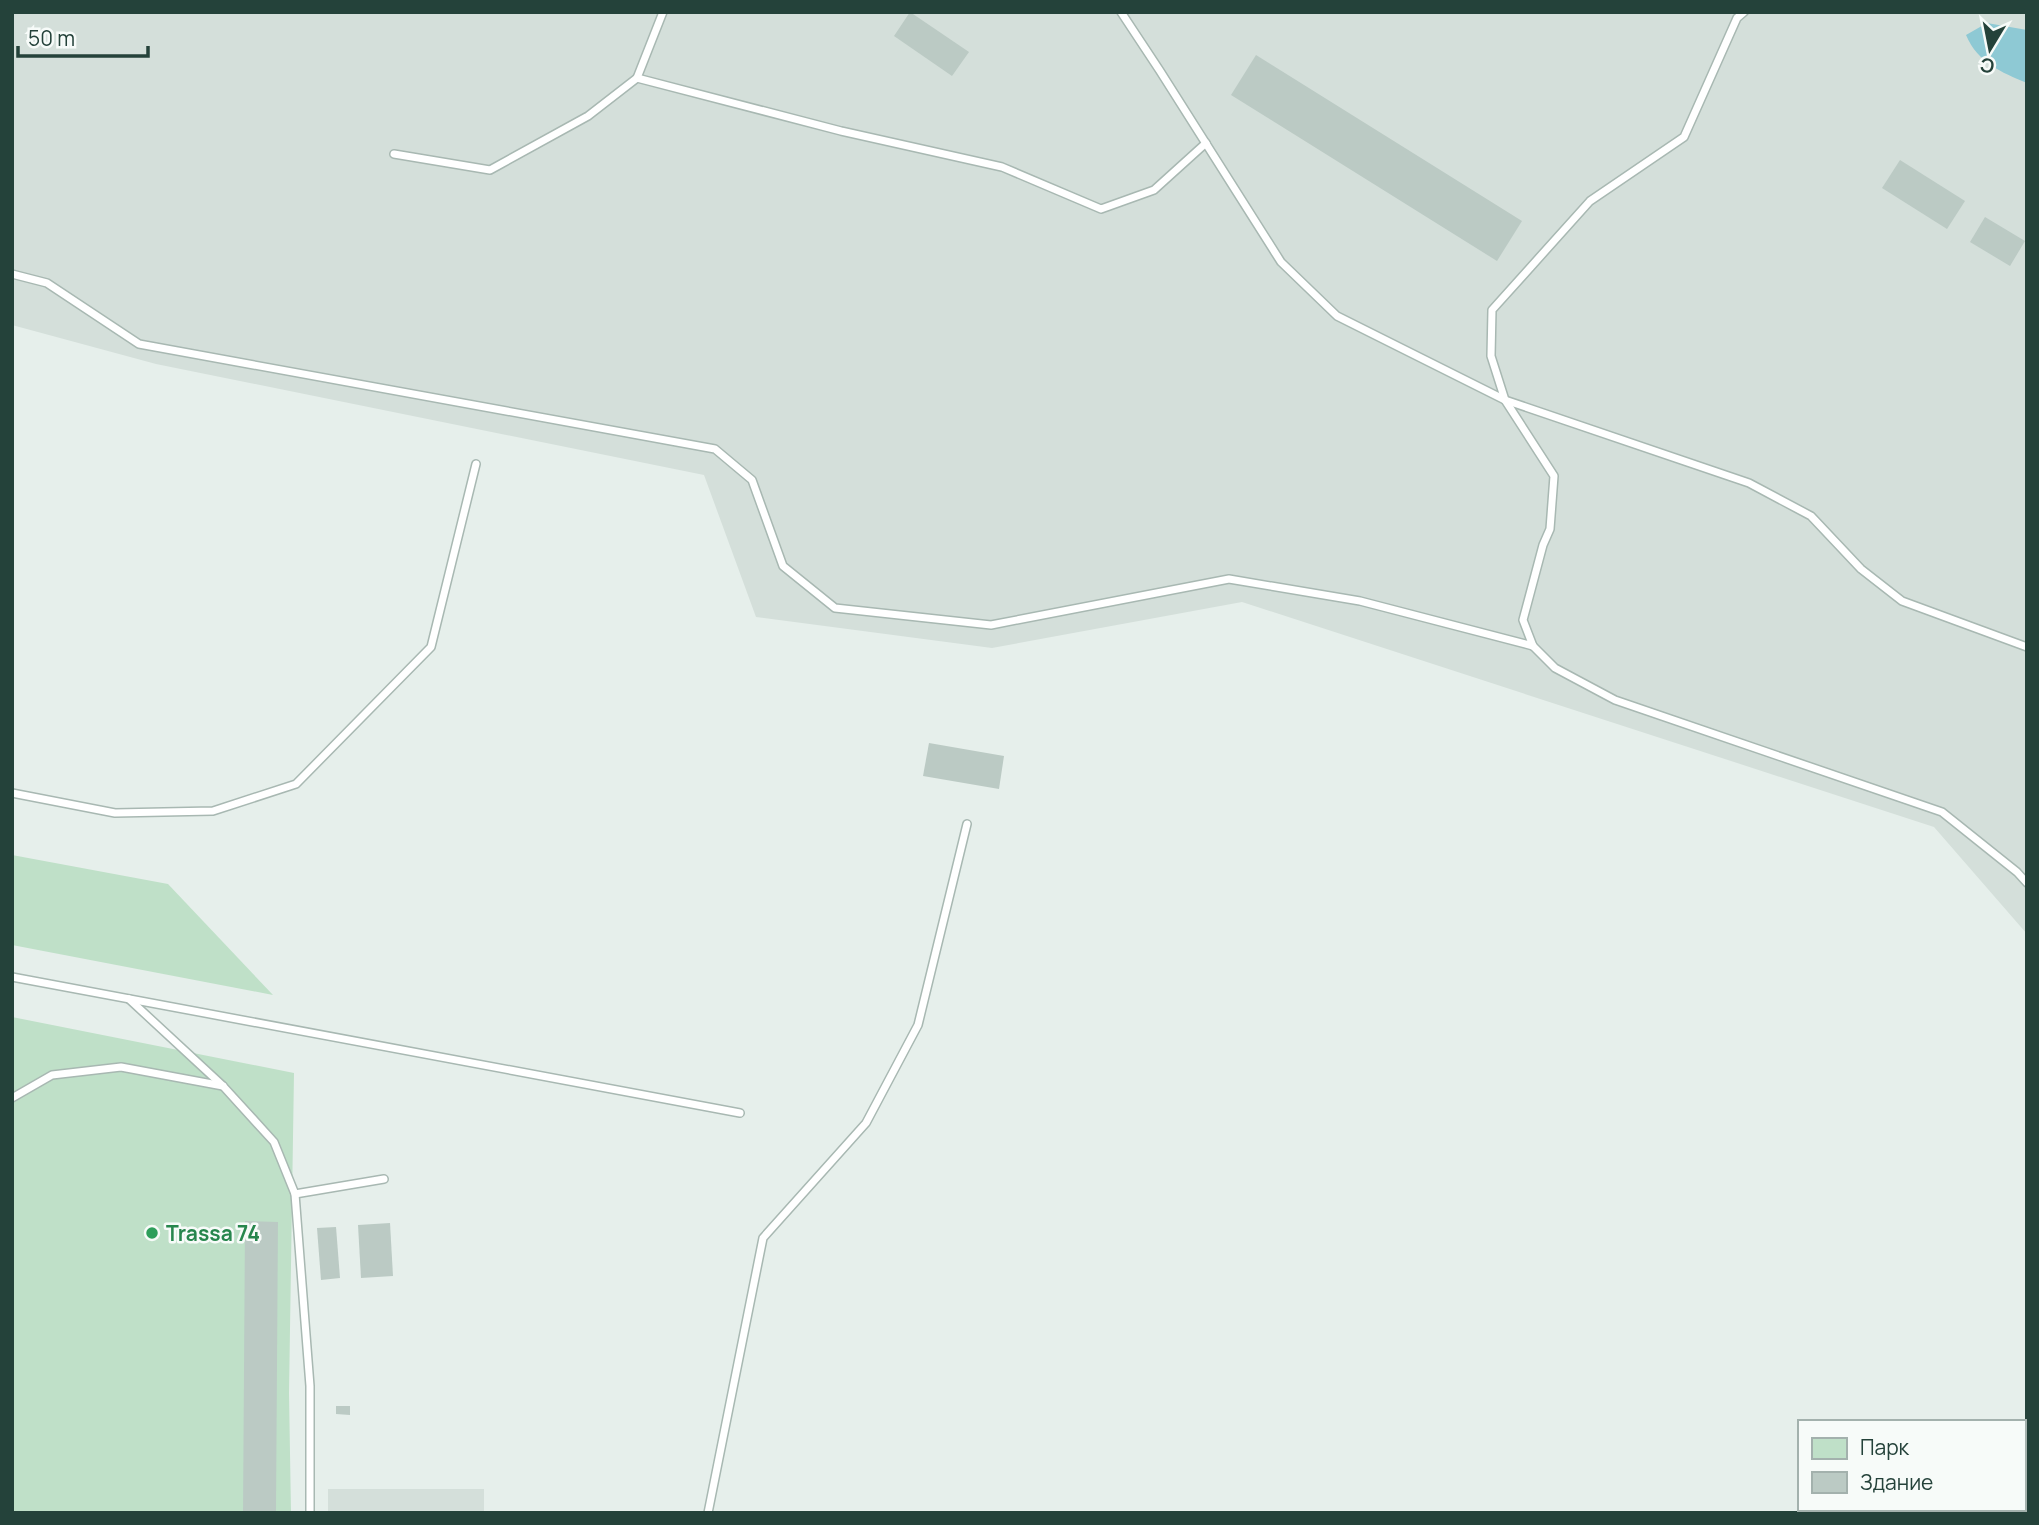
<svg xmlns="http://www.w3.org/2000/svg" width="2039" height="1525" viewBox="0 0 2039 1525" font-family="Manrope,sans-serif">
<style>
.built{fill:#d4dfda}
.green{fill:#bfe0c8}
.water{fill:#8ec9d4}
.building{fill:#bbcac4}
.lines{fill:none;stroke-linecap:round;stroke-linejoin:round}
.service-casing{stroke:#a8b8b2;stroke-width:10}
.service{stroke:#fff;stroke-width:7}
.leisure-dot{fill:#2e9e5b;stroke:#f7fbf9;stroke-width:2.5}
.labels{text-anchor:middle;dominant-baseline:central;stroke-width:5;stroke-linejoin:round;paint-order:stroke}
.leisure-label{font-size:21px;font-weight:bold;fill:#27864d;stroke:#f7fbf9;text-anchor:start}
</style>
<rect width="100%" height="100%" fill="#e6efeb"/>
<!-- built -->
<g class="built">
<path d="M 12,12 L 2027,12 L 2027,934 L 1934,827 L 1242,602 L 992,648 L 756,617 L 704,475 L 156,364 L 12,325 Z"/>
<rect x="328" y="1489" width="156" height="24"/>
</g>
<!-- green -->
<g class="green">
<path d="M 12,855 L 168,884 L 273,995 L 12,945 Z"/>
<path d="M 12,1017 L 294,1073 L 289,1393 L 291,1513 L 12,1513 Z"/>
</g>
<!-- water -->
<path class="water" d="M 1987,23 L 2027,30 L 2027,83 C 2001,72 1978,63 1966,35 Z"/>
<!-- building -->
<g class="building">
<path d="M 910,12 L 969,52 L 952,76 L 894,36 Z"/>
<path d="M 1256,55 L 1522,221 L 1497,261 L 1231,95 Z"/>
<path d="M 1900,160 L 1965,201 L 1947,229 L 1882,188 Z"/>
<path d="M 1985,217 L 2025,241 L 2010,266 L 1970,242 Z"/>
<path d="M 929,743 L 1004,756 L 999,789 L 923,776 Z"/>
<path d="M 245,1221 L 278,1222 L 276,1513 L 243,1513 Z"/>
<path d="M 390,1223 L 393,1276 L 361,1278 L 358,1225 Z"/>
<path d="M 336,1227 L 340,1278 L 321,1280 L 317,1228 Z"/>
<path d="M 336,1406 L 350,1406 L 350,1415 L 336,1414 Z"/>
</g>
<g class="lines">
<defs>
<g id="service">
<path d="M 1121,12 L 1160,71 L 1281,262 L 1337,316 L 1505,400 L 1749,483 L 1811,516 L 1861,569 L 1902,601 L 2027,647"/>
<path d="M 1744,12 L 1737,18 L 1684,137 L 1590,201 L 1492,310 L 1491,356 L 1505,400 L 1554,476 L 1550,529 L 1543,545 L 1523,620 L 1533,646 L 1555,668 L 1615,700 L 1942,812 L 2017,872 L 2027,883"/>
<path d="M 637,78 L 663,12"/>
<path d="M 394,154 L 490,170 L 588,116 L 637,78 L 841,131 L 1002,167 L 1101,209 L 1154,190 L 1206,143"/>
<path d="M 12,274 L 47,283 L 139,344 L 715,449 L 752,480 L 783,566 L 835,608 L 991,625 L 1229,579 L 1360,601 L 1533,646"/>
<path d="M 12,793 L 115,813 L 213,811 L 296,784 L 431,647 L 476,464"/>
<path d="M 12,977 L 740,1113"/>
<path d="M 129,999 L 223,1086 L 274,1142 L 295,1194 L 310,1386 L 310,1513"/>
<path d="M 12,1098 L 52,1075 L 121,1067 L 223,1086"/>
<path d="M 295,1194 L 384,1179"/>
<path d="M 708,1513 L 763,1238 L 866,1123 L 918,1025 L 967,824"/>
</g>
</defs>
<!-- service casing -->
<use href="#service" class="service-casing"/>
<!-- service -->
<use href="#service" class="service"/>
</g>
<!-- markers -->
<circle class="leisure-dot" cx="152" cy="1233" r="7"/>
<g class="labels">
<!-- leisure labels -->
<g class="leisure-label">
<text x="166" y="1233">Trassa 74</text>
</g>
</g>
<!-- border -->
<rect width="2039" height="1525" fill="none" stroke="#24423a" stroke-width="28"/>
<!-- legend -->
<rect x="1798" y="1420" width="228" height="91" fill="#f7fbf9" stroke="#a3b1ad" stroke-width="2"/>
<rect x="1812" y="1438" width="35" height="21" fill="#bfe0c8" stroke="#a3b1ad" stroke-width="2"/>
<text x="1860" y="1455" font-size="21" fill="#24423a">Парк</text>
<rect x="1812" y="1472" width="35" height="21" fill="#bbcac4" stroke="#a3b1ad" stroke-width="2"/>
<text x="1860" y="1490" font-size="21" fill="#24423a">Здание</text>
<!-- north arrow -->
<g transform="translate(1990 49) rotate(190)" stroke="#f7fbf9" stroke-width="5" paint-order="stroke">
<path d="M0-5L12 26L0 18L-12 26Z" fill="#24423a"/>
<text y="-10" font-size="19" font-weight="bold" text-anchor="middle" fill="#24423a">С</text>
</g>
<!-- scale -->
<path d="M18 46v10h130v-10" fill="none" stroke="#24423a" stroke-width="3.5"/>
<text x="28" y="46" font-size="21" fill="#24423a" stroke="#f7fbf9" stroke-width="5" paint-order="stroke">50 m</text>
</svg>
